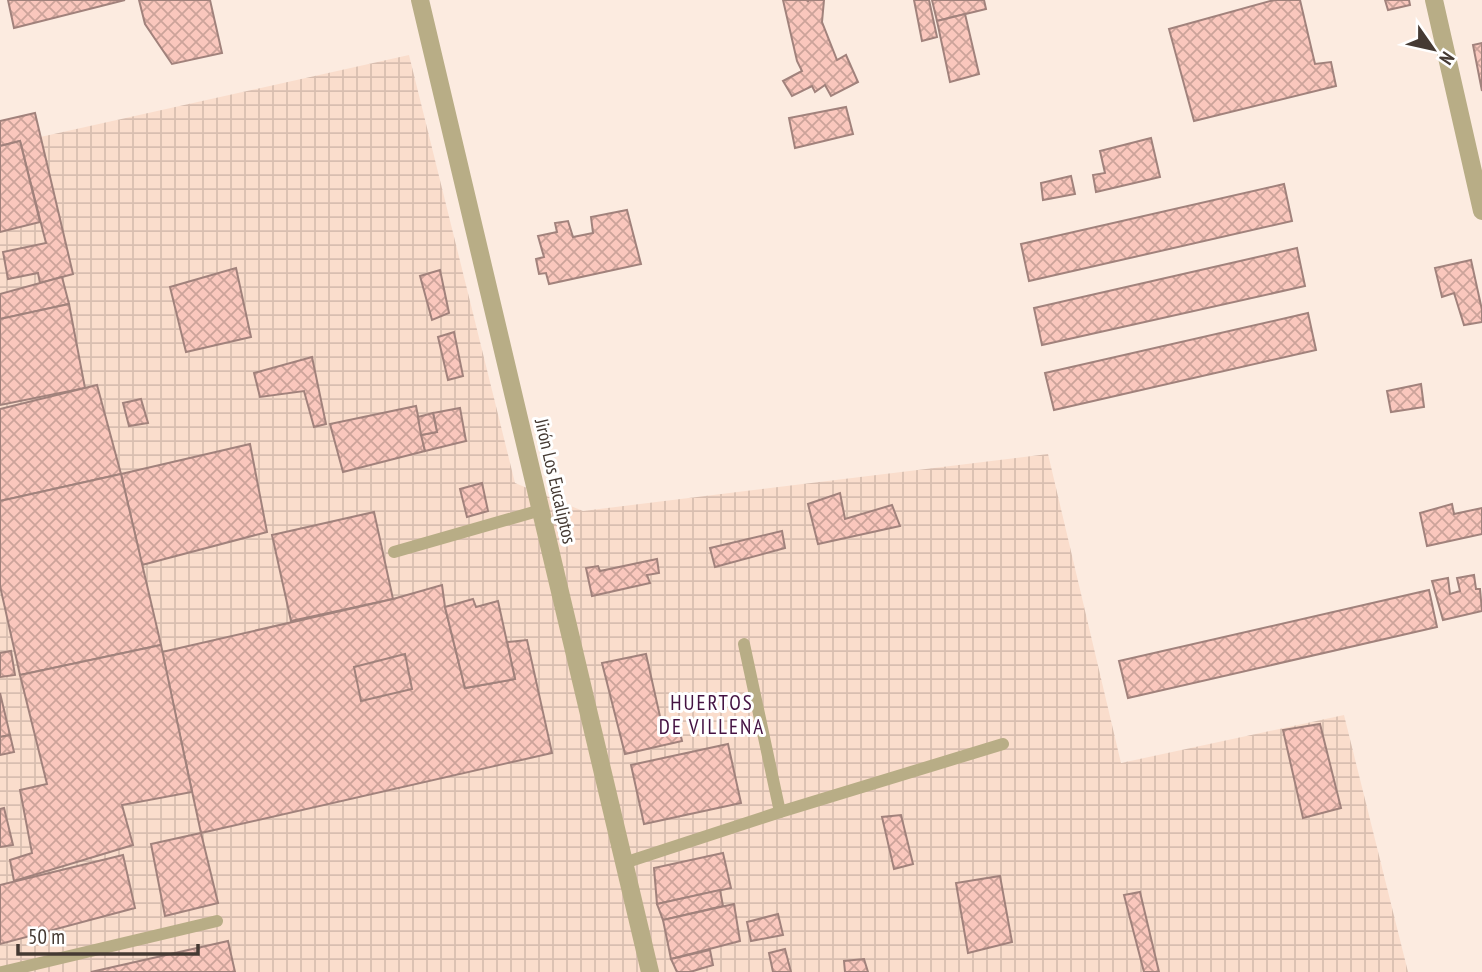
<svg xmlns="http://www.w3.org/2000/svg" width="1482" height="972" viewBox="0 0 1482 972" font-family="'PT Sans Narrow',sans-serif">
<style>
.industrial{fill:url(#industrial-grid)}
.building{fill:url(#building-cross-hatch);stroke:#a1827c;stroke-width:2}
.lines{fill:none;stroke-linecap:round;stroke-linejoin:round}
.service{stroke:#b8ad86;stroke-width:12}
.minor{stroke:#b8ad86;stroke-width:18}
.labels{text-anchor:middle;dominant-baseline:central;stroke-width:6;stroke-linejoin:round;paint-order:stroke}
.street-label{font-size:19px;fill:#453a33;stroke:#fff}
.neighbourhood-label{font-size:21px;letter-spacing:2px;fill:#441242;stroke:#fff}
</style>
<defs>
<pattern id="industrial-grid" width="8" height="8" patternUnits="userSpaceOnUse" patternTransform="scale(1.75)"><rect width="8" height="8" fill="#faddcc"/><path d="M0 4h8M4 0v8" fill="none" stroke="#d8beb0"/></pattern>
<pattern id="building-cross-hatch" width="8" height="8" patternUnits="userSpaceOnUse" patternTransform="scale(1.75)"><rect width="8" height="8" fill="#fac7bd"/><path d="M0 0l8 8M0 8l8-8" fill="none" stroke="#cca39a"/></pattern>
</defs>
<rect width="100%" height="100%" fill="#fcebe0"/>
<!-- industrial -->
<path class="industrial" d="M 409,55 L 515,483 L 583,511 L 1048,454 L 1121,763 L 1344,715 L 1408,972 L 0,972 L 0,146 Z"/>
<!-- building -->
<g class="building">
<path d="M 8,0 L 125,0 L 14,28 Z"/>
<path d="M 139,0 L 210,0 L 222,53 L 172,64 L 145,24 Z"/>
<path d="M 783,0 L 807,0 L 808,2 L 808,0 L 824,0 L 822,22 L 837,60 L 846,55 L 858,82 L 831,96 L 825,85 L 815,92 L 812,86 L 792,96 L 783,81 L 802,71 L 797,61 Z"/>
<path d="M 914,0 L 929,0 L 937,37 L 922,41 Z"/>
<path d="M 932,0 L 984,0 L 986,9 L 937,21 Z"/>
<path d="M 1274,0 L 1300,0 L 1315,64 L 1331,62 L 1336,86 L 1194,121 L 1169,29 Z"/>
<path d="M 1385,0 L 1409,0 L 1410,5 L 1388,10 Z"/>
<path d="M 965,14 L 979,74 L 950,82 L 937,21 Z"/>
<path d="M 1482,43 L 1482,91 L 1473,45 Z"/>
<path d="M 846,107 L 853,134 L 795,148 L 789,118 Z"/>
<path d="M 35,113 L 73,274 L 40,283 L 38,273 L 8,279 L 3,252 L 46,243 L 20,141 L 0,146 L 0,121 Z"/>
<path d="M 1151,138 L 1160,177 L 1096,192 L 1093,175 L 1105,173 L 1100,151 Z"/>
<path d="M 20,141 L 40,222 L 0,232 L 0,146 Z"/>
<path d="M 1071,176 L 1075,194 L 1043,200 L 1041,183 Z"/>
<path d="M 1284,184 L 1292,221 L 1029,281 L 1021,244 Z"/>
<path d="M 627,210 L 641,264 L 549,284 L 546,273 L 539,274 L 536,259 L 544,257 L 538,236 L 557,232 L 555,223 L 568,221 L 573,237 L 593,233 L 591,217 Z"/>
<path d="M 1297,248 L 1305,286 L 1042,345 L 1034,308 Z"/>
<path d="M 1471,260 L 1482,310 L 1482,322 L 1464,325 L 1454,293 L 1442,297 L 1435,268 Z"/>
<path d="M 236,268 L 251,337 L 186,352 L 170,287 Z"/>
<path d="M 440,270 L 449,313 L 432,320 L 420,276 Z"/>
<path d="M 62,277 L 69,304 L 0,319 L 0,294 Z"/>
<path d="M 69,304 L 85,388 L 0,405 L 0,319 Z"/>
<path d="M 1308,313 L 1316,350 L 1054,410 L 1045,373 Z"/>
<path d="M 454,332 L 463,376 L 448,380 L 438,337 Z"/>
<path d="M 312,357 L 326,424 L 314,427 L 304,391 L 260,397 L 254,373 Z"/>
<path d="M 1421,384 L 1424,407 L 1391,412 L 1387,391 Z"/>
<path d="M 97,385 L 121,474 L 0,501 L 0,409 Z"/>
<path d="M 141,399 L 148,423 L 129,426 L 123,403 Z"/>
<path d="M 416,406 L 425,451 L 343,472 L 330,424 Z"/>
<path d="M 460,408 L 466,441 L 425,451 L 421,435 L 437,432 L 433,413 Z"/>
<path d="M 433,413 L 437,432 L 421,435 L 418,417 Z"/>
<path d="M 250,444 L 267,532 L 142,565 L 121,474 Z"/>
<path d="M 121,474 L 161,645 L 20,675 L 0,586 L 0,501 Z"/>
<path d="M 482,483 L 488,511 L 467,517 L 460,489 Z"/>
<path d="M 840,493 L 845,519 L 892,505 L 900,526 L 818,544 L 808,504 Z"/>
<path d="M 1452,504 L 1454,514 L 1482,508 L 1482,534 L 1427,546 L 1420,513 Z"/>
<path d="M 374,512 L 393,599 L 291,621 L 272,535 Z"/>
<path d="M 782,531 L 785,548 L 715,567 L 710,548 Z"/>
<path d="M 657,559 L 659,573 L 647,575 L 650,583 L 592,596 L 586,568 L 598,566 L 600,571 Z"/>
<path d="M 1474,575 L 1476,589 L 1480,589 L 1482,611 L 1443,620 L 1432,581 L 1448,578 L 1450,594 L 1460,591 L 1457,578 Z"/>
<path d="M 442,585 L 445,607 L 465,688 L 515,679 L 507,642 L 527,640 L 552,753 L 201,833 L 162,652 L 393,599 Z"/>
<path d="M 1429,590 L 1437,627 L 1128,698 L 1119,661 Z"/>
<path d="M 473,599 L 476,607 L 498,601 L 515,679 L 465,688 L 445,607 Z"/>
<path d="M 161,645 L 192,792 L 122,805 L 133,845 L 14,881 L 10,860 L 32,853 L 20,790 L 47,784 L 20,675 Z"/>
<path d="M 11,651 L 15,675 L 0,677 L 0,653 Z"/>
<path d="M 405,654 L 412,689 L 361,701 L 354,667 Z"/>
<path d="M 646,654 L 661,721 L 677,719 L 682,741 L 625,754 L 602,663 Z"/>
<path d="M 0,693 L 10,735 L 0,737 Z"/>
<path d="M 1320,724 L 1341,808 L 1303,818 L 1283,730 Z"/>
<path d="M 10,735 L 14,752 L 0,755 L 0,737 Z"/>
<path d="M 728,744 L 741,803 L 644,824 L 631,765 Z"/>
<path d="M 4,808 L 13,845 L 0,847 L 0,809 Z"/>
<path d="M 901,815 L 913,864 L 894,869 L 882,817 Z"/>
<path d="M 201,833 L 218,903 L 165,916 L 151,844 Z"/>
<path d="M 723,853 L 731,888 L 657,904 L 654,868 Z"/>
<path d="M 123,855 L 135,908 L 0,944 L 0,885 Z"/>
<path d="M 1000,876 L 1012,942 L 968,953 L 956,883 Z"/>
<path d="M 720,890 L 723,906 L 663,920 L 657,904 Z"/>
<path d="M 1140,892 L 1159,972 L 1144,972 L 1124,895 Z"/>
<path d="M 734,904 L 740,941 L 671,959 L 663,920 Z"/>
<path d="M 778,914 L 783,935 L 751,941 L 747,922 Z"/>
<path d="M 228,941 L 235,972 L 91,972 Z"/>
<path d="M 785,949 L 791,972 L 773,972 L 769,953 Z"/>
<path d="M 710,950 L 713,965 L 690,972 L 677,972 L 671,959 Z"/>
<path d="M 864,959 L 868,972 L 845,972 L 844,961 Z"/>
</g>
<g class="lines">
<!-- service -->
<g class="service">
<path d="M 394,552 L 541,510"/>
<path d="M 744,644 L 780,812"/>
<path d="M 624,863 L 780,812 L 1003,744"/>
<path d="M 2,972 L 217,921"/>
</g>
<!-- minor -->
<g class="minor">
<path d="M 420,0 L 650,972"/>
<path d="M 1434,0 L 1482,211"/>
</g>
</g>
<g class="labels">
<!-- street labels -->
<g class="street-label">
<text transform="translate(556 481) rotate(77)">Jirón Los Eucaliptos</text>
</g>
<!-- neighbourhood labels -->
<g class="neighbourhood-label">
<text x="712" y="702">HUERTOS<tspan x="712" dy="24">DE VILLENA</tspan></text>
</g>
</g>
<!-- north arrow -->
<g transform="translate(1433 49) rotate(124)" stroke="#ffffff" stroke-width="5" paint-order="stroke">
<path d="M0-5L12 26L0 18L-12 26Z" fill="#453a33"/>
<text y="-10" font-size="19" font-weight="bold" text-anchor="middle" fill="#453a33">N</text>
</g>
<!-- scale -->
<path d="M18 944v10h180v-10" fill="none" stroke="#453a33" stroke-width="3.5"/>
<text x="28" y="944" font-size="21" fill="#453a33" stroke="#ffffff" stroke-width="5" paint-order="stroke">50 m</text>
</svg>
